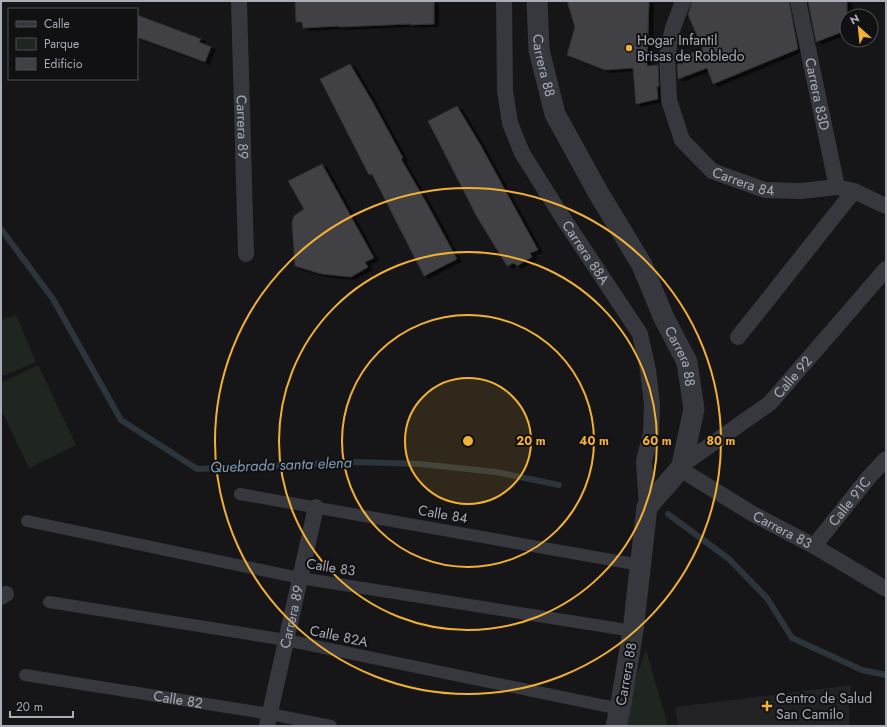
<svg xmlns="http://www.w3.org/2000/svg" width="887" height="727" viewBox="0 0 887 727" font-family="Jost,sans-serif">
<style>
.built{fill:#222225}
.green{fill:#1e261f}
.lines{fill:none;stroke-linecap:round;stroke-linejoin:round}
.stream{stroke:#2c353c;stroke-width:6}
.building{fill:#404145;stroke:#303034;filter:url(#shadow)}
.pedestrian{stroke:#37383d;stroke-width:12}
.minor{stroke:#37383d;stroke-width:16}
.tertiary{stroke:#37383d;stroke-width:21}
.ring{fill:none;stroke:#f2b134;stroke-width:2}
.poi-dot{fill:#f2b134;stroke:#111113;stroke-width:1.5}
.labels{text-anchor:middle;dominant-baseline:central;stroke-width:4;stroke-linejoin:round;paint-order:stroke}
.poi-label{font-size:14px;fill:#a8adb8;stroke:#111113;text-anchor:start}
.street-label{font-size:14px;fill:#a8adb8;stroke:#111113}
.water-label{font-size:15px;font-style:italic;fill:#7f9bb3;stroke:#111113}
.centre{fill:#f2b134;stroke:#111113;stroke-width:2}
.ring-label{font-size:12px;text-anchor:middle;font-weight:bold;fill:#f2b134;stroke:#111113;stroke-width:4;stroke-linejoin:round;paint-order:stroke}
</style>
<defs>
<filter id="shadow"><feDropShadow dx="4.5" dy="2.5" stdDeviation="0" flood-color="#0009"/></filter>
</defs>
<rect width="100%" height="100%" fill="#161618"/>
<!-- built -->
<path class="built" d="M 851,685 L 849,705 L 850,726 L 678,726 L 675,707 Z"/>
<!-- green -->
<g class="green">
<path d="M 16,315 L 36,362 L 3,376 L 1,371 L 1,320 Z"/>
<path d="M 38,365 L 76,445 L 29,468 L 1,409 L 1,383 Z"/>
<path d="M 646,650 L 668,726 L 618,726 Z"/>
</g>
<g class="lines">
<!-- stream -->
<g class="stream">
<path d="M 1,229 L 53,299 L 121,420 L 197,469 L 354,462 L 420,464 L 496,472 L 559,485"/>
<path d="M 668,514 L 729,559 L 767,598 L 792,638 L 862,670 L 886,675"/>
</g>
</g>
<!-- building -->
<g class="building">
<path d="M 295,1 L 434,1 L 434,24 L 410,25 L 410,24 L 339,27 L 339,26 L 303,28 L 302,22 L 296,22 Z"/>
<path d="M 567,1 L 649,1 L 647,66 L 658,65 L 659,86 L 657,87 L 658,99 L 636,104 L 633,68 L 605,70 L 567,55 L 575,27 Z"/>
<path d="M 692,1 L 789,1 L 798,49 L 713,84 L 707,68 L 678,79 L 677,64 L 682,64 L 683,56 L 703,49 L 688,15 Z"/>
<path d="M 808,1 L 847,1 L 847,30 L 816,42 Z"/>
<path d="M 137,15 L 201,39 L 199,42 L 211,47 L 205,62 L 137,37 Z"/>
<path d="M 350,64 L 372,101 L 403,158 L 401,159 L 426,202 L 457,259 L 424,276 L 372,174 L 369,175 L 320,79 Z"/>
<path d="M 457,106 L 481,146 L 538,250 L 530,253 L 532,257 L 517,266 L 514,263 L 507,266 L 477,217 L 428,121 Z"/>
<path d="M 322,164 L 374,258 L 365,262 L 368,267 L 351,277 L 322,274 L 295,266 L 292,223 L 294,216 L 304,209 L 288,181 Z"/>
</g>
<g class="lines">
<!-- pedestrian -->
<g class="pedestrian">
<path d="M 240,494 L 640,565"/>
<path d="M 27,521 L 300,578 L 633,631"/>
<path d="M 49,602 L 286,640 L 620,709"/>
<path id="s1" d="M 25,675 L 270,714 L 331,726"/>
</g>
<!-- minor -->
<g class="minor">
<path id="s2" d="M 239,1 L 246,254"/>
<path id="s3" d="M 504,1 L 505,91 L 510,123 L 522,153 L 561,215 L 640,334 L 648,370 L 652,405 L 651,433 L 644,461 L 647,507"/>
<path id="s4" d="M 683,1 L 673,28 L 667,56 L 669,100 L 682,140 L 712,171 L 765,190 L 801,191 L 837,187 L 854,191 L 886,206"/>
<path id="s5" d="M 798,1 L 837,187"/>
<path d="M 738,337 L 854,191"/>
<path id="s6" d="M 682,465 L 770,403 L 886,269"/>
<path id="s7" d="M 680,469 L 753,514 L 814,546 L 886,589"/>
<path id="s8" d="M 814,546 L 869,477 L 886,459"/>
<path d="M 1,597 L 6,594"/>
<path id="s9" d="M 267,726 L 316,507"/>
</g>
<!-- tertiary -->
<path class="tertiary" id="s10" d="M 537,1 L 539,50 L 555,114 L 599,194 L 642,265 L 663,316 L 687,362 L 694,409 L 682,465 L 680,469 L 647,507 L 633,631 L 620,709 L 616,726"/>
</g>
<!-- distance rings -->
<circle cx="468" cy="441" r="63" fill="#f2b134" fill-opacity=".12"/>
<g class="ring">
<circle cx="468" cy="441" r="63"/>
<circle cx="468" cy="441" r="126"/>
<circle cx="468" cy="441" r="189"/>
<circle cx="468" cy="441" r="253"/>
</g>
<!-- markers -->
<g class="poi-dot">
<circle cx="629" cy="48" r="4"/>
<path d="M765 700h4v4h4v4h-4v4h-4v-4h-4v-4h4z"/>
</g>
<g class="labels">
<!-- poi labels -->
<g class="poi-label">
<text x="637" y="40">Hogar Infantil<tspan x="637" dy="16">Brisas de Robledo</tspan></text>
<text x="776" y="698">Centro de Salud<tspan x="776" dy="16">San Camilo</tspan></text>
</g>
<!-- street labels -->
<g class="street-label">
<text stroke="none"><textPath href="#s10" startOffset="65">Carrera 88</textPath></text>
<text stroke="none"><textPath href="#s5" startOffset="95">Carrera 83D</textPath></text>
<text stroke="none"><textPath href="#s2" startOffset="126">Carrera 89</textPath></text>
<text stroke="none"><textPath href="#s4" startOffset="220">Carrera 84</textPath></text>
<text stroke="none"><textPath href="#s3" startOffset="273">Carrera 88A</textPath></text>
<text stroke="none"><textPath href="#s10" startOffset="389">Carrera 88</textPath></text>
<text stroke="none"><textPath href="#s6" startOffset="142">Calle 92</textPath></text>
<text stroke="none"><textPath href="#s8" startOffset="57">Calle 91C</textPath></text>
<text transform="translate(443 514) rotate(10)">Calle 84</text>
<text stroke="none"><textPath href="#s7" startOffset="119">Carrera 83</textPath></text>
<text transform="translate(331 567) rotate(9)">Calle 83</text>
<text stroke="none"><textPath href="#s9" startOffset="112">Carrera 89</textPath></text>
<text transform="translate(339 636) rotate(12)">Calle 82A</text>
<text transform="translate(626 674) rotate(-80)">Carrera 88</text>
<text stroke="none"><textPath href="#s1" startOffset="155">Calle 82</textPath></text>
</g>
<!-- water labels -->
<g class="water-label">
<text transform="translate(281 465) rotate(-2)">Quebrada santa elena</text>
</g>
</g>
<circle cx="468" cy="441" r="6" class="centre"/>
<g class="ring-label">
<text x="531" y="445">20 m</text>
<text x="594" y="445">40 m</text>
<text x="657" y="445">60 m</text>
<text x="721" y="445">80 m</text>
</g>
<!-- border -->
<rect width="887" height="727" fill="none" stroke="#a8adb8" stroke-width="4"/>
<!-- legend -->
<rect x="8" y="8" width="130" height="72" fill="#111113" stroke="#4d4f55"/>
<rect x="16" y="21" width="20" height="6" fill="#37383d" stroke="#4d4f55"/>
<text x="44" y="28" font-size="12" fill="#a8adb8">Calle</text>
<rect x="16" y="38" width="20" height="12" fill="#1e261f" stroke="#4d4f55"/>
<text x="44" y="48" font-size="12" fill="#a8adb8">Parque</text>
<rect x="16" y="58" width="20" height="12" fill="#404145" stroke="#4d4f55"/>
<text x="44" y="68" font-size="12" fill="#a8adb8">Edificio</text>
<!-- north arrow -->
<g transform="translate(859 28) rotate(333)"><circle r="19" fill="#111113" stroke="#4d4f55"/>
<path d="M0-3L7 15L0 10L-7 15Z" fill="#f2b134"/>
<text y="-6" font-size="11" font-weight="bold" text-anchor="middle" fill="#a8adb8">N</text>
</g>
<!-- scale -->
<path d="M10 711v6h63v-6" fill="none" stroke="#a8adb8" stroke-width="2"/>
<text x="16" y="711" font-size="12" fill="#a8adb8" stroke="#111113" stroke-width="3" paint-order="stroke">20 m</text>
</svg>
